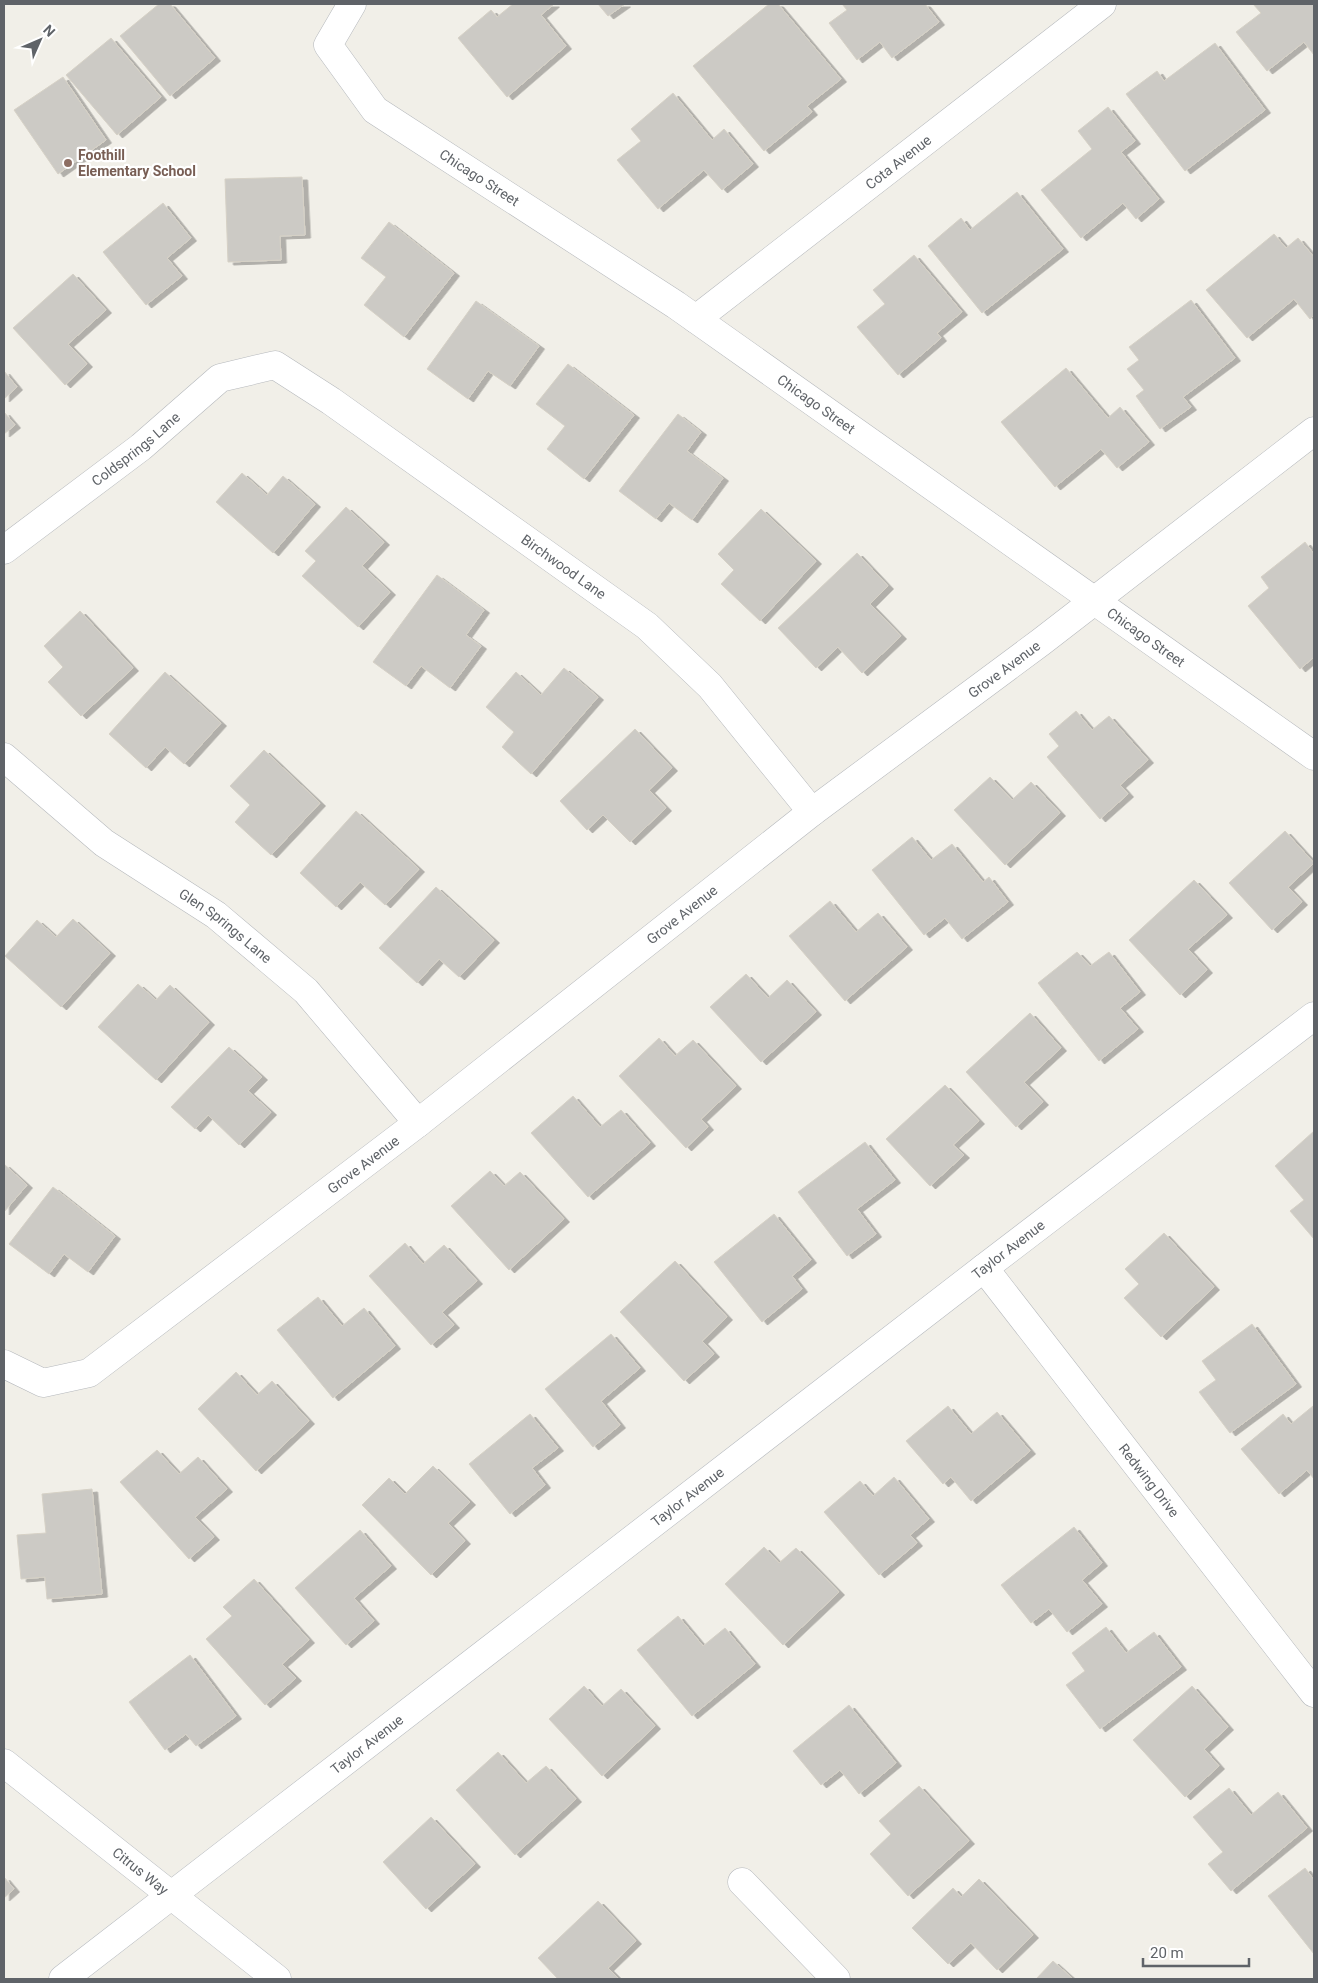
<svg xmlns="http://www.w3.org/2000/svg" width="1318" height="1983" viewBox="0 0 1318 1983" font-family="Roboto,sans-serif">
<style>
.building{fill:#cccac5;stroke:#d6d1c6;filter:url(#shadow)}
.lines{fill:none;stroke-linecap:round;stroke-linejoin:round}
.street-casing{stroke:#b5b8bc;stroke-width:29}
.secondary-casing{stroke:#b6babf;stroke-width:29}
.street{stroke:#fff;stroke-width:28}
.secondary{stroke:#fff;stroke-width:28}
.education-dot{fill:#8d6e63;stroke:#fff;stroke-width:2}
.labels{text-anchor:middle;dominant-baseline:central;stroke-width:4.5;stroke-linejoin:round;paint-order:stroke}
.education-label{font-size:14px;font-weight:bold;fill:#785e54;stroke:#fff;text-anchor:start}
.street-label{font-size:14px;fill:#5f6368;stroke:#fff}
</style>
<defs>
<filter id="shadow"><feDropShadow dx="5.5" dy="3" stdDeviation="0" flood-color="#0004"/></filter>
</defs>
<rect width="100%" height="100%" fill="#f1efe8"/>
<!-- building -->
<g class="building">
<path d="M 159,4 L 170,4 L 215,58 L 170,96 L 120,36 Z"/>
<path d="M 513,4 L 554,4 L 541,15 L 566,46 L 507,97 L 458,38 L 491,10 L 497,17 Z"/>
<path d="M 598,4 L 625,4 L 608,16 Z"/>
<path d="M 769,4 L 778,4 L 841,79 L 807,106 L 812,112 L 764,151 L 693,66 Z"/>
<path d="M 842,4 L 925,4 L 939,22 L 892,58 L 880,42 L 857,60 L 829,23 L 847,10 Z"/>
<path d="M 1253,4 L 1314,4 L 1314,55 L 1304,42 L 1267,71 L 1236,32 L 1261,13 Z"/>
<path d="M 111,38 L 161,97 L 117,135 L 66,75 Z"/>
<path d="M 1215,43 L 1265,110 L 1185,171 L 1126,94 L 1157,71 L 1164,81 Z"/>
<path d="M 63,77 L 106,140 L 58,174 L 14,110 Z"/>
<path d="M 673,93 L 712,140 L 724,129 L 753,164 L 722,190 L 704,170 L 658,209 L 617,160 L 641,141 L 631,129 Z"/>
<path d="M 1108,107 L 1135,141 L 1121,152 L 1159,199 L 1136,219 L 1123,203 L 1081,238 L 1041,190 L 1092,149 L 1078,131 Z"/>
<path d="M 302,177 L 305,235 L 280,236 L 281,260 L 228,262 L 225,179 Z"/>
<path d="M 1017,192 L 1063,249 L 982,313 L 928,246 L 961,218 L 970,230 Z"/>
<path d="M 163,203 L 191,238 L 167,258 L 182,276 L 146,305 L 103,252 Z"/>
<path d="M 389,222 L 454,273 L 404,337 L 364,305 L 386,277 L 361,258 Z"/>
<path d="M 1274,234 L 1286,248 L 1298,238 L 1314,257 L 1314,315 L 1310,319 L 1294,299 L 1247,338 L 1206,290 Z"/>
<path d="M 914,255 L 962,312 L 937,333 L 941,338 L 898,375 L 857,327 L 885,304 L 873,290 Z"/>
<path d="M 73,274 L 106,310 L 68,344 L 87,364 L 65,385 L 13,328 Z"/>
<path d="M 1191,300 L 1235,358 L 1183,397 L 1191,407 L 1160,429 L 1136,396 L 1144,390 L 1127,369 L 1139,360 L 1129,347 Z"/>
<path d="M 476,301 L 539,346 L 510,386 L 488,371 L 468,399 L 427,369 Z"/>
<path d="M 568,364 L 634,415 L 584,479 L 547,449 L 565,426 L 536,404 Z"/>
<path d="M 1066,368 L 1108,418 L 1120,407 L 1149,442 L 1117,468 L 1101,449 L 1055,487 L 1001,422 Z"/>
<path d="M 4,371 L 17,387 L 4,399 Z"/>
<path d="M 4,412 L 15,425 L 4,434 Z"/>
<path d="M 678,414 L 701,432 L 687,451 L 723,478 L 692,520 L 669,503 L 656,519 L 619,491 Z"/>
<path d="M 242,473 L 267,495 L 283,476 L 315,504 L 273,553 L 216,502 Z"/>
<path d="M 346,507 L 384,542 L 362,566 L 390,592 L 358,627 L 302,576 L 316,561 L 305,551 Z"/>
<path d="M 761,509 L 816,561 L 760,621 L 721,584 L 734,570 L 718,554 Z"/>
<path d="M 1305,542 L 1314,554 L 1314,657 L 1300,669 L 1248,606 L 1269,588 L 1261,577 Z"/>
<path d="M 857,553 L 888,586 L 870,604 L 901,636 L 862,673 L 838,647 L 816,668 L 778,628 Z"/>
<path d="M 437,575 L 484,610 L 466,635 L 481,646 L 450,688 L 421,666 L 406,686 L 373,662 Z"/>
<path d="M 80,611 L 133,668 L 81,716 L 48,682 L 63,667 L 44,646 Z"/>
<path d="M 564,668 L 598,697 L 531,774 L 502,747 L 514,732 L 486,707 L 516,672 L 541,695 Z"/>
<path d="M 165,672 L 221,723 L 184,764 L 165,747 L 146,768 L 109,734 Z"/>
<path d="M 1076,711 L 1092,730 L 1109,716 L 1148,760 L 1120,785 L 1128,794 L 1100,819 L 1047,757 L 1059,746 L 1049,734 Z"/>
<path d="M 635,729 L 672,768 L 649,790 L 666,808 L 630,842 L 603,815 L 587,830 L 560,801 Z"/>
<path d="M 264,750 L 320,803 L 271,855 L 235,822 L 250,805 L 230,786 Z"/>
<path d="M 990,777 L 1012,800 L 1031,782 L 1060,813 L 1005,865 L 954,810 Z"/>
<path d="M 356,811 L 419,869 L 385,905 L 360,882 L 336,907 L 300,873 Z"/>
<path d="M 1285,831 L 1314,863 L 1288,887 L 1302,902 L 1272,930 L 1229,883 Z"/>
<path d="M 912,837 L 931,860 L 952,844 L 983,882 L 989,877 L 1008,902 L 962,939 L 945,918 L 924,935 L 872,870 Z"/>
<path d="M 1194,880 L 1227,915 L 1188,949 L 1207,970 L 1180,995 L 1129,940 Z"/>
<path d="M 436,887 L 494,940 L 459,977 L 439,959 L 417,983 L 379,948 Z"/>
<path d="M 830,901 L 856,932 L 878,913 L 907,947 L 845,1001 L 789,936 Z"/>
<path d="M 73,919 L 110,953 L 61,1007 L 5,956 L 37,920 L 56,937 Z"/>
<path d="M 1077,952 L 1090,966 L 1109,952 L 1140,992 L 1120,1008 L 1138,1029 L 1099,1061 L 1038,983 Z"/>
<path d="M 746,974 L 768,998 L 787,980 L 816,1012 L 761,1062 L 710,1007 Z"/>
<path d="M 138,984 L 156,1000 L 170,985 L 209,1022 L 156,1080 L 98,1027 Z"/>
<path d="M 1030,1013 L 1061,1048 L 1024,1082 L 1043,1102 L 1016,1127 L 966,1072 Z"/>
<path d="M 659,1038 L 675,1056 L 693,1040 L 736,1086 L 701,1119 L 708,1127 L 686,1148 L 619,1076 Z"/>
<path d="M 229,1047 L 262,1077 L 248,1091 L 271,1112 L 239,1145 L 208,1115 L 195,1129 L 171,1107 Z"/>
<path d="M 945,1085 L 979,1121 L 953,1145 L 964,1155 L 930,1186 L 886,1139 Z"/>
<path d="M 573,1096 L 600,1127 L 621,1110 L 650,1143 L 588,1197 L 531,1133 Z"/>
<path d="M 1314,1131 L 1314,1239 L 1290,1211 L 1304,1200 L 1275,1166 Z"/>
<path d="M 865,1142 L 895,1180 L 857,1209 L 876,1234 L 847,1256 L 798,1192 Z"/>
<path d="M 4,1164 L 27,1185 L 4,1212 Z"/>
<path d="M 490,1171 L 504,1186 L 520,1172 L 564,1219 L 509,1270 L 451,1206 Z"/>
<path d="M 53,1187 L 115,1236 L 88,1272 L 64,1254 L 49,1274 L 9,1244 Z"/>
<path d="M 774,1214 L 811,1260 L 792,1276 L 802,1289 L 762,1322 L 714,1262 Z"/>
<path d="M 1164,1233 L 1214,1287 L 1161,1337 L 1124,1298 L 1139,1284 L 1125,1269 Z"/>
<path d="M 405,1243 L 423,1264 L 444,1245 L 477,1281 L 442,1312 L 454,1325 L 431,1345 L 369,1276 Z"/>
<path d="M 675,1261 L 727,1317 L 702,1341 L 714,1354 L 684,1381 L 620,1312 Z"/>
<path d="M 318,1297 L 342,1326 L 364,1308 L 395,1346 L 333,1398 L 277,1330 Z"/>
<path d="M 1252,1324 L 1296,1384 L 1230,1433 L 1199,1392 L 1216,1380 L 1202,1361 Z"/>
<path d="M 611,1334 L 640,1368 L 601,1401 L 620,1425 L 593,1447 L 545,1389 Z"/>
<path d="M 236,1372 L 257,1395 L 272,1381 L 309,1421 L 256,1471 L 198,1409 Z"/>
<path d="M 948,1406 L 971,1434 L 997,1412 L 1030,1451 L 971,1501 L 951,1477 L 943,1484 L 906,1441 Z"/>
<path d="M 1313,1406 L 1314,1479 L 1307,1470 L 1279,1494 L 1241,1449 L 1283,1414 L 1291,1424 Z"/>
<path d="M 530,1414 L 558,1448 L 532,1468 L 545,1485 L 510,1514 L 469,1464 Z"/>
<path d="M 157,1450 L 179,1474 L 198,1457 L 227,1489 L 195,1517 L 214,1537 L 189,1559 L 120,1482 Z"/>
<path d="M 433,1466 L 470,1502 L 448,1523 L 465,1541 L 431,1575 L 362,1505 L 389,1478 L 405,1494 Z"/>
<path d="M 894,1477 L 929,1519 L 910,1535 L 917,1543 L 879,1575 L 824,1512 L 860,1481 L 873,1496 Z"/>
<path d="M 92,1489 L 102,1594 L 47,1599 L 45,1577 L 21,1579 L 17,1535 L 46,1533 L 42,1494 Z"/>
<path d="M 1074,1527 L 1102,1563 L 1082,1580 L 1102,1604 L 1067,1632 L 1049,1609 L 1031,1623 L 1001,1585 Z"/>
<path d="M 360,1530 L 391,1566 L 354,1598 L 374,1621 L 346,1645 L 295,1588 Z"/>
<path d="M 764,1547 L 779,1563 L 796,1548 L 839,1592 L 783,1645 L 725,1584 Z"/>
<path d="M 254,1579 L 309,1640 L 282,1664 L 296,1678 L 265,1705 L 206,1639 L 232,1616 L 223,1607 Z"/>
<path d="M 678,1616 L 703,1646 L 725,1628 L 755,1664 L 692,1716 L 637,1650 Z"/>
<path d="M 1106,1627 L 1126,1653 L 1154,1632 L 1181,1667 L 1100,1729 L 1066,1685 L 1085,1671 L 1072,1653 Z"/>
<path d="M 190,1655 L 236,1716 L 196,1746 L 186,1734 L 165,1750 L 129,1702 Z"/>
<path d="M 584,1686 L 602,1706 L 621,1689 L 655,1726 L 602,1776 L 549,1719 Z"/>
<path d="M 1192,1686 L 1228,1727 L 1204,1749 L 1219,1766 L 1185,1797 L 1133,1740 Z"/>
<path d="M 849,1705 L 896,1763 L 859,1794 L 840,1770 L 821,1785 L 793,1751 Z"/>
<path d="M 498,1752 L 526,1783 L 546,1766 L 576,1799 L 515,1855 L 456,1790 Z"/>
<path d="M 919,1786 L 969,1841 L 908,1896 L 870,1854 L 891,1834 L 879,1821 Z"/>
<path d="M 1229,1788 L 1251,1815 L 1278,1792 L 1307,1828 L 1231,1891 L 1208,1864 L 1223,1852 L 1193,1817 Z"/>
<path d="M 431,1817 L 475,1864 L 426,1909 L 383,1862 Z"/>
<path d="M 1305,1868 L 1314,1880 L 1314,1954 L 1268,1896 Z"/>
<path d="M 4,1877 L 14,1889 L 4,1898 Z"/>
<path d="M 979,1879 L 1033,1935 L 997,1970 L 971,1943 L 948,1964 L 912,1928 L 953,1888 L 961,1897 Z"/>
<path d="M 598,1901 L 636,1941 L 608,1968 L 619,1979 L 558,1979 L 538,1958 Z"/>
<path d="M 1053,1961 L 1073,1979 L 1036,1979 Z"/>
</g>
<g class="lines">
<defs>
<g id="street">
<path id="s1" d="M 352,4 L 328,45 L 375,110 L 676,305 L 1314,756"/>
<path id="s2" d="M 696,319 L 1102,4"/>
<path id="s3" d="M 4,550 L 141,447 L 220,378 L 275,365 L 331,401 L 647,626 L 710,686 L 812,812"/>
<path id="s4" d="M 4,757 L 104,843 L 216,915 L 306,991 L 418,1123"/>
<path id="s5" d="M 984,1268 L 1314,1693"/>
<path id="s6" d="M 4,1364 L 43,1383 L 89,1373 L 418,1123 L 812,812 L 1041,642 L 1314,431"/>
<path d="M 742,1882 L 836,1979"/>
</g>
<g id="secondary">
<path id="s7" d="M 4,1763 L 277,1979"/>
<path id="s8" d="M 63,1979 L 984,1268 L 1314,1016"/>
</g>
</defs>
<!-- street casing -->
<use href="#street" class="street-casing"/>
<!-- secondary casing -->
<use href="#secondary" class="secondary-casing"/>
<!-- street -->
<use href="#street" class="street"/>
<!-- secondary -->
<use href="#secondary" class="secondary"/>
</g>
<!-- markers -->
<circle class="education-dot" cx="68" cy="163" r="5"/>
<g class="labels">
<!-- education labels -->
<g class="education-label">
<text x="78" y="155">Foothill<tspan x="78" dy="16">Elementary School</tspan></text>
</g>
<!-- street labels -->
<g class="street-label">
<text stroke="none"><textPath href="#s2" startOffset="256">Cota Avenue</textPath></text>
<text stroke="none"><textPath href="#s1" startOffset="252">Chicago Street</textPath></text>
<text stroke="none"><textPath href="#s1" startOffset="658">Chicago Street</textPath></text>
<text stroke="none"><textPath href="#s3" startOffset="166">Coldsprings Lane</textPath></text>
<text stroke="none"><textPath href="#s3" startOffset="685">Birchwood Lane</textPath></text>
<text stroke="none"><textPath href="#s1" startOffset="1062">Chicago Street</textPath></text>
<text stroke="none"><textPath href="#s6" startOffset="1245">Grove Avenue</textPath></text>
<text stroke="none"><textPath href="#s6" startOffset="840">Grove Avenue</textPath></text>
<text stroke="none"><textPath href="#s4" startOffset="279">Glen Springs Lane</textPath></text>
<text stroke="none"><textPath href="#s6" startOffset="435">Grove Avenue</textPath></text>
<text stroke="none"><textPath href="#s8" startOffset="1194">Taylor Avenue</textPath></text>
<text stroke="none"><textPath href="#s5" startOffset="269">Redwing Drive</textPath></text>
<text stroke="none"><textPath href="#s8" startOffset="789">Taylor Avenue</textPath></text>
<text stroke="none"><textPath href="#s8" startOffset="384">Taylor Avenue</textPath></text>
<text stroke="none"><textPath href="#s7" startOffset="174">Citrus Way</textPath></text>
</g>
</g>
<!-- border -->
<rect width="1318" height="1983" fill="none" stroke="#5f6368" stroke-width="10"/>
<!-- north arrow -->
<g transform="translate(40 40) rotate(45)" stroke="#ffffff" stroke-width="4" paint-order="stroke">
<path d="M0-4L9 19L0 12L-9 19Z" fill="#5f6368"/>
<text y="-8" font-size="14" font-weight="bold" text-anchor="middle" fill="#5f6368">N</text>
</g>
<!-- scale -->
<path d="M1143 1958v8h106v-8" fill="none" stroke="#5f6368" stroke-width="2.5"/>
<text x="1150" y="1958" font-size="15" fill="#5f6368" stroke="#ffffff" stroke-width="4" paint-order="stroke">20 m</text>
</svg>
